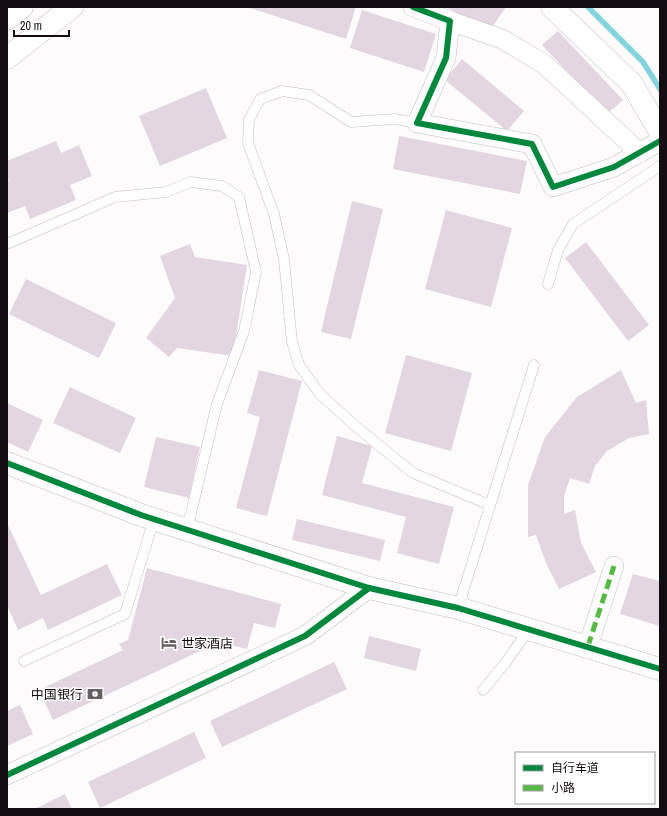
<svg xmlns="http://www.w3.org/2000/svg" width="667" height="816" viewBox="0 0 667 816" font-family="'Archivo Narrow','Noto Sans SC',sans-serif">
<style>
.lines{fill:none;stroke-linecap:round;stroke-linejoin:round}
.stream{stroke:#85d3df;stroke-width:5.5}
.building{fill:#e4d6e0}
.lane-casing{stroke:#c3bec2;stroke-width:11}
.street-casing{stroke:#c3bec2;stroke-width:20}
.secondary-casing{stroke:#c3bec2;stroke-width:23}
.highway-casing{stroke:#c3bec2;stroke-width:23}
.lane{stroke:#fffeff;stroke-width:10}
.street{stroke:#fffeff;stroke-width:19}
.secondary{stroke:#fffeff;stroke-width:22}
.highway{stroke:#fffeff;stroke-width:22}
.quiet{stroke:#58b947;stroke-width:5;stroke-dasharray:10 5;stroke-linecap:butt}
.cycleway-casing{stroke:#fff;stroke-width:8}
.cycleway{stroke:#00873e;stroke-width:6}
.labels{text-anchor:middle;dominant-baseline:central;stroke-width:3;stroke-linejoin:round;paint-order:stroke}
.poi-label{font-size:13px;fill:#130d12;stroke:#fff;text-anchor:start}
</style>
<rect width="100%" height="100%" fill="#fdfbfc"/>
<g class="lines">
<!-- stream -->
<path class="stream" d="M 588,7 L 643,62 L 660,89"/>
</g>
<!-- building -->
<g class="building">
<path d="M 247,7 L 356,7 L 346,39 Z"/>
<path d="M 446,7 L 506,7 L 490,30 Z"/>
<path d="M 362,10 L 436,34 L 424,72 L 350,48 Z"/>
<path d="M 558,31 L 623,100 L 607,114 L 542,45 Z"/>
<path d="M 462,59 L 524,111 L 507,131 L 445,80 Z"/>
<path d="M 206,88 L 227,138 L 160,166 L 139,116 Z"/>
<path d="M 399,136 L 527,161 L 520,194 L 393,169 Z"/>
<path d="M 56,141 L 61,153 L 79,145 L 92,176 L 70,185 L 76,200 L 30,219 L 25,206 L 7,213 L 7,181 L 9,181 L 7,177 L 7,161 Z"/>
<path d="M 352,201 L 383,209 L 351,339 L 321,332 Z"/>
<path d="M 446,210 L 512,228 L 491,307 L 425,289 Z"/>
<path d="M 586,242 L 649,325 L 628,341 L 565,258 Z"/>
<path d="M 190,244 L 195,257 L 247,265 L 233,356 L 177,348 L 169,357 L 146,338 L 175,298 L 160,256 Z"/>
<path d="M 26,279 L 116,323 L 99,358 L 9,314 Z"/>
<path d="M 406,355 L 472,373 L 451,451 L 385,433 Z"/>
<path d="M 259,370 L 302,381 L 267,516 L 236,508 L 260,417 L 247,413 Z"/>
<path d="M 621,370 L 636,403 L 646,400 L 649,434 L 629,438 L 607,451 L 595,466 L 589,484 L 570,478 L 564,496 L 564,514 L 575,510 L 581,543 L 596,572 L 559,589 L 546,563 L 536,535 L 528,537 L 528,485 L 545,437 L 577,397 Z"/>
<path d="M 70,387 L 136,418 L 120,453 L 53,423 Z"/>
<path d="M 7,403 L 43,420 L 28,452 L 7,442 Z"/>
<path d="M 337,436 L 372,446 L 362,483 L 454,507 L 439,564 L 397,553 L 406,517 L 322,495 Z"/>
<path d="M 156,437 L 200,447 L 189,498 L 144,487 Z"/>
<path d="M 297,519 L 385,540 L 380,561 L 292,540 Z"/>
<path d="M 7,523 L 41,595 L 107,564 L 122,595 L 48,630 L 43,618 L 18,630 L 7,605 Z"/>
<path d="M 147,568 L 281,604 L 275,628 L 254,623 L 247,649 L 219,642 L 53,720 L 39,690 L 123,650 L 119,644 L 128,640 Z"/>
<path d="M 633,574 L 660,581 L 660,626 L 620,614 Z"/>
<path d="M 369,636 L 421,649 L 416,671 L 364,658 Z"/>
<path d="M 334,662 L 347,689 L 222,747 L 210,721 Z"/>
<path d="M 20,705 L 33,734 L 7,746 L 7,711 Z"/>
<path d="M 194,732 L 206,758 L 100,808 L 88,782 Z"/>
<path d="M 65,794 L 72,809 L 35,809 Z"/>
</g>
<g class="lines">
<defs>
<g id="lane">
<path d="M 417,123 L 395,119 L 351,122 L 309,95 L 282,91 L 260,99 L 249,120 L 248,143 L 274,214 L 284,259 L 292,342 L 299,365 L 319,393 L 354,425 L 413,473 L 490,505"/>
<path d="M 7,244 L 115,197 L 166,192 L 191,182 L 222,186 L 239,197 L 256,272 L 244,331 L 217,404 L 187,530"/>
<path d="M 548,284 L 558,250 L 573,224 L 660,166"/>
<path d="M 458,608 L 534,365"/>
<path d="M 24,661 L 125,614 L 154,519"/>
<path d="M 483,690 L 506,662 L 529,629"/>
</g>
<g id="street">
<path d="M 413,7 L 450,21 L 446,58 L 417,123 L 532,144 L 553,187 L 614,167 L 660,141"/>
<path d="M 450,21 L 502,39 L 544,64 L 640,153"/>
<path d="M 588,646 L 614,566"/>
<path d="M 7,775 L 305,636 L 369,588"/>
</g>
<g id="secondary">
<path d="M 552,7 L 632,84 L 660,132"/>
<path d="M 7,463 L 141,515 L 369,588 L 458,608 L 660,669"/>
</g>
<g id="highway">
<path d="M 7,19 L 22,7"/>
<path d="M 7,58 L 72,7"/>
</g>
</defs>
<!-- lane casing -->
<use href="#lane" class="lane-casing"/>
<!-- street casing -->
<use href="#street" class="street-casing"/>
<!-- secondary casing -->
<use href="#secondary" class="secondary-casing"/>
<!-- highway casing -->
<use href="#highway" class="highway-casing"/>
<!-- lane -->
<use href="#lane" class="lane"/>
<!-- street -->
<use href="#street" class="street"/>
<!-- secondary -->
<use href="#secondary" class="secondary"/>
<!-- highway -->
<use href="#highway" class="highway"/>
<!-- quiet -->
<path class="quiet" d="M 588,646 L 614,566"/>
<defs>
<g id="cycleway">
<path d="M 413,7 L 450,21 L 446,58 L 417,123 L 532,144 L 553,187 L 614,167 L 660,141"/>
<path d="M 7,463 L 141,515 L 369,588 L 458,608 L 660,669"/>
<path d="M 7,775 L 305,636 L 369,588"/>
</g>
</defs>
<!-- cycleway casing -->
<use href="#cycleway" class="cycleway-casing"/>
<!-- cycleway -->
<use href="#cycleway" class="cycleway"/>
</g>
<!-- icons -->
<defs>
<symbol id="hotel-bare" viewBox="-9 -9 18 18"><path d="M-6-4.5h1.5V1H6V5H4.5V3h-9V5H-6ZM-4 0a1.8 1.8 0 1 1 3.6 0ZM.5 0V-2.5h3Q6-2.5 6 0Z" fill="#656064" stroke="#fff" stroke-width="2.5" paint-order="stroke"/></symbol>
<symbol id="bank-bare" viewBox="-9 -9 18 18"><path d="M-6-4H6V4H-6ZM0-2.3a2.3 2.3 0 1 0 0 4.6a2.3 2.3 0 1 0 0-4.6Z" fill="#656064" stroke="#fff" stroke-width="2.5" paint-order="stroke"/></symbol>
</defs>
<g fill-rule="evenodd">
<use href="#hotel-bare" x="158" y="632" width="22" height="22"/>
<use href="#bank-bare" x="84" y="683" width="22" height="22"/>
</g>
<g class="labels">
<!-- poi labels -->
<g class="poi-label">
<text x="181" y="643">世家酒店</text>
<text x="83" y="694" text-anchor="end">中国银行</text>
</g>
</g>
<!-- border -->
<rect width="667" height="816" fill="none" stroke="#130d12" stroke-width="16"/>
<!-- legend -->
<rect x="515" y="752" width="140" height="52" fill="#ffffff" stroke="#a19ea0"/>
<rect x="523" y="765" width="20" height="6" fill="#00873e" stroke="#a19ea0"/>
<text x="551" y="772" font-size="12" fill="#130d12">自行车道</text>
<rect x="523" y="785" width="20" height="6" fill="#58b947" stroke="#a19ea0"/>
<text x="551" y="792" font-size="12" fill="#130d12">小路</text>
<!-- scale -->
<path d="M14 30v6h55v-6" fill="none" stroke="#130d12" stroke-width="2"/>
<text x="20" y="30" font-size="12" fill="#130d12" stroke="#ffffff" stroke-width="3" paint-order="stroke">20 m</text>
</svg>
